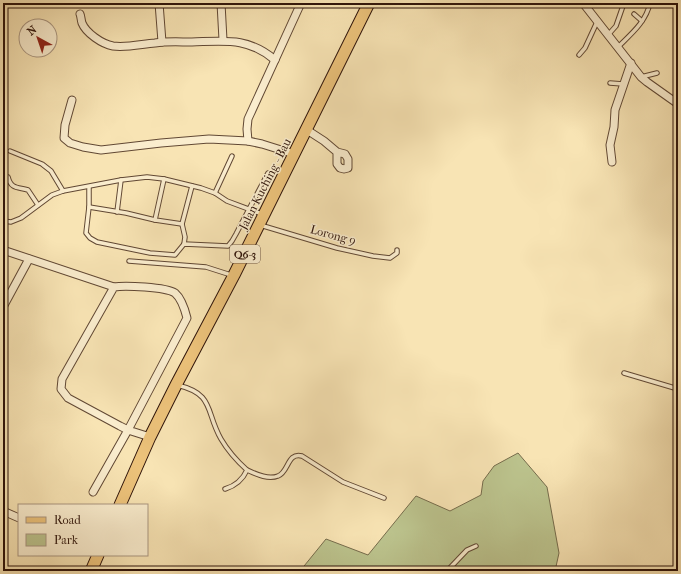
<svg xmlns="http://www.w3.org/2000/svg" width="681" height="574" viewBox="0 0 681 574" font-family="'IM FELL French Canon',serif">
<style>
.green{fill:#bcc48e;stroke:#766c4c}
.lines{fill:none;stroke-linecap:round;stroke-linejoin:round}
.service-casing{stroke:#614834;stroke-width:5.5}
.minor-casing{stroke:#614834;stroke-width:9}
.primary-casing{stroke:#2f140a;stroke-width:13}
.service{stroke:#faedce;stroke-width:3.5}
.minor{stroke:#faedce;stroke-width:7}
.primary{stroke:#ecc27a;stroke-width:11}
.labels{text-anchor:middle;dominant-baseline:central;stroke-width:3;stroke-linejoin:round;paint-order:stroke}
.shield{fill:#faedce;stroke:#6c5545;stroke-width:1}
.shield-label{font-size:11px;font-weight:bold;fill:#2f140a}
.street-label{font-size:12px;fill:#2f140a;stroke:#faedce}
</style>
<rect width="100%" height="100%" fill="#f8e4b4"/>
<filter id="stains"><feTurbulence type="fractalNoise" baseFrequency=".005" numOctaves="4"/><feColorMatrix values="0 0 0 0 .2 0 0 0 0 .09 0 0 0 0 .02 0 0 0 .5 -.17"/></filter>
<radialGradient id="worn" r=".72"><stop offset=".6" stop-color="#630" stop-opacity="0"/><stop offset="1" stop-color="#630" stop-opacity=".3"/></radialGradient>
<!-- green -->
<path class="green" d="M 518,453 L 547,487 L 559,553 L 555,571 L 300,571 L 326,539 L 368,555 L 416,496 L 450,511 L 481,495 L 483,481 L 494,466 Z"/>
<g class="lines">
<defs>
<g id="service">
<path d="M 634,14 L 642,21"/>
<path d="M 608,35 L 616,26 L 624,3"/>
<path d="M 618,47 C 631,34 646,22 650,3"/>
<path d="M 579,55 L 585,48 L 597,22"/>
<path d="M 641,77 L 657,73"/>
<path d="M 610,83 L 623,84"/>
<path d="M 10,151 L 42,164 L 51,171 L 63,191"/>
<path d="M 8,177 C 11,189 17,187 28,190 L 38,205"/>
<path d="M 164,179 L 155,220 L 182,224"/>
<path d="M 89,187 L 89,207 L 86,233 L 90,238 L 97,242 L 150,253 L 175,255 L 184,244 L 228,246 L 232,241 L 236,234 L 268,173"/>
<path d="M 215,193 L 232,156"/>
<path d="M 89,207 L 126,213 L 155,220"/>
<path d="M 117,212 L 121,180"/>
<path d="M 3,221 L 11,222 L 21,218 L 52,195 L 63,191 L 121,180 L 147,177 L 164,179 L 201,188 L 215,193 L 227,201 L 262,214"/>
<path d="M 260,225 L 337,248 L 373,256 L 390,258 L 397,253 L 397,250"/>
<path d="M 184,244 L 185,237 L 182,224 L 192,186"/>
<path d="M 129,261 L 206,267 L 231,275"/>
<path d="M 624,373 L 678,389"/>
<path d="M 177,385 C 215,394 205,411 221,439 C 228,451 237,461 247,470 C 243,479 235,486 225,489"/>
<path d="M 247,470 C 256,474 268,480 278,476 C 289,472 287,452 302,456 L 343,482 L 384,498"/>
<path d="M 447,571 L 467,550 L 476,546"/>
</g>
<g id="minor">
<path d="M 159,3 L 162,42"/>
<path d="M 221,3 L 223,40"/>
<path d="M 583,3 L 641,77 L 647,82 L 678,104"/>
<path d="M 80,14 C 81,16 81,20 82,23 C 86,33 102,44 113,46 C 126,48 142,44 155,43 C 167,41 180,42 192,42 C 225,41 248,37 275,60"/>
<path d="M 72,100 L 65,125 L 64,138 L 70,143 L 83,147 L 101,150 L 161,143 L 209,139 L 248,141"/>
<path d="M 307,130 L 324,141 L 337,152 L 345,154 L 348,159 L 348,168 L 344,169 L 340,168 L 337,164 L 337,152"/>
<path d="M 294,154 L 262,144 L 248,141 L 247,129 L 248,119 L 301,3"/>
<path d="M 612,162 L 610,145 L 614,127 L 615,110 L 631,63"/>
<path d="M 3,250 L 114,287"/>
<path d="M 3,307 L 29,259"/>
<path d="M 93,492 L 128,430 L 187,318 C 185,310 182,299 175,293 C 166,287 124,285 114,287 L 62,379 L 61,389 L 68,398 L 120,426 L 128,430 L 150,437"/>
<path d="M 3,511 L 19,518"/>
</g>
<g id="primary">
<path d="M 120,505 L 150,437 L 176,385 L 234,275 L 369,3"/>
<path d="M 91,571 L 98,555"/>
</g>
</defs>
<!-- service casing -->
<use href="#service" class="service-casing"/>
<!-- minor casing -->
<use href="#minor" class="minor-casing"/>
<!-- primary casing -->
<use href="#primary" class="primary-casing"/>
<!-- service -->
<use href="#service" class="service"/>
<!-- minor -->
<use href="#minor" class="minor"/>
<!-- primary -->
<use href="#primary" class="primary"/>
</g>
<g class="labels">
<!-- shield labels -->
<rect class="shield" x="230" y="245" width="30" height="18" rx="3"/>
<g class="shield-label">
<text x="245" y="254">Q6-3</text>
</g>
<!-- street labels -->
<g class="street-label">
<text transform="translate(265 184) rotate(-63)">Jalan Kuching - Bau</text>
<text transform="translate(333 235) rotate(15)">Lorong 9</text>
</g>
</g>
<!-- margin -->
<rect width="681" height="574" fill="none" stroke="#f8e4b4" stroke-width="16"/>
<rect x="4" y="4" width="673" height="566" fill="none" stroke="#2f140a" stroke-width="2"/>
<rect x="8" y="8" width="665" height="558" fill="none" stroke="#2f140a"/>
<!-- legend -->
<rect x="18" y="504" width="130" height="52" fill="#faedce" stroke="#a99680"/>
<rect x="26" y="517" width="20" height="6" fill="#ecc27a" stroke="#a99680"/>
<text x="54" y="524" font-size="12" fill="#2f140a">Road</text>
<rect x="26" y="534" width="20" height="12" fill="#bcc48e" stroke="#a99680"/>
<text x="54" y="544" font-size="12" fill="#2f140a">Park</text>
<!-- north arrow -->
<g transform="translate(38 38) rotate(320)"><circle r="19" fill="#faedce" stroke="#a99680"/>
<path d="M0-3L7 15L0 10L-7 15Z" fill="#8f2418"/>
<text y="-6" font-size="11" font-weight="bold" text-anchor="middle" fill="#2f140a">N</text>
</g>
<rect width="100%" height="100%" filter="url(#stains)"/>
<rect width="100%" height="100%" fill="url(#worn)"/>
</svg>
